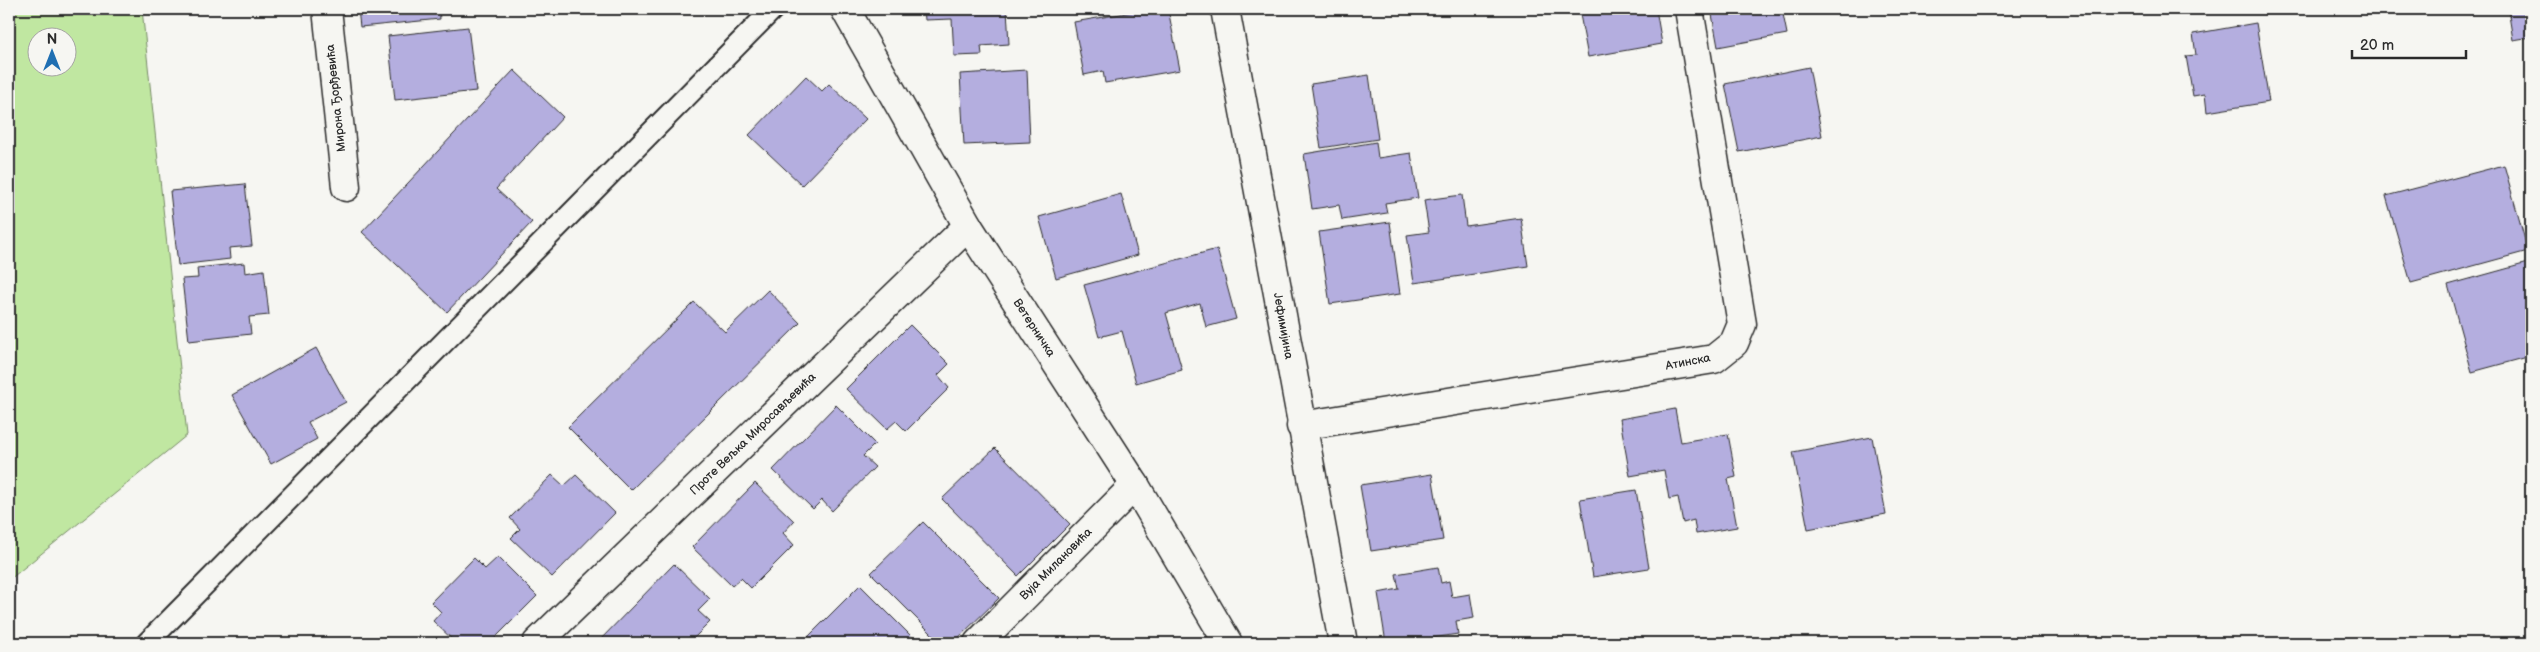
<svg xmlns="http://www.w3.org/2000/svg" width="2540" height="652" viewBox="0 0 2540 652" font-family="'Balsamiq Sans',sans-serif">
<style>
.green{fill:#c0e7a1;stroke:#768966;fill-rule:evenodd}
.building{fill:#b4aedf;stroke:#2b2b2b}
.lines{fill:none;stroke-linecap:round;stroke-linejoin:round}
.lane-casing{stroke:#2b2b2b;stroke-width:24}
.street-casing{stroke:#2b2b2b;stroke-width:31}
.secondary-casing{stroke:#2b2b2b;stroke-width:31}
.lane{stroke:#f6f6f2;stroke-width:20}
.street{stroke:#f6f6f2;stroke-width:28}
.secondary{stroke:#f6f6f2;stroke-width:28}
.labels{text-anchor:middle;dominant-baseline:central;stroke-width:4.5;stroke-linejoin:round;paint-order:stroke}
.street-label{font-size:12px;fill:#2b2b2b;stroke:#f6f6f2}
</style>
<rect width="100%" height="100%" fill="#f6f6f2"/>
<filter id="ink" filterUnits="userSpaceOnUse"><feTurbulence type="fractalNoise" baseFrequency=".02" numOctaves="2"/><feDisplacementMap in="SourceGraphic" scale="10" xChannelSelector="R" yChannelSelector="G"/><feConvolveMatrix kernelMatrix="1 2 1 2 8 2 1 2 1" color-interpolation-filters="sRGB"/></filter>
<g filter="url(#ink)">
<!-- green -->
<path class="green" d="M 9,9 L 142,9 L 187,435 L 9,580 ZM 38,38 L 68,38 L 68,68 L 38,68 Z"/>
<!-- building -->
<g class="building">
<path d="M 358,9 L 439,9 L 440,19 L 360,27 Z"/>
<path d="M 924,9 L 1007,9 L 1009,44 L 981,46 L 982,55 L 954,56 L 952,19 L 925,20 Z"/>
<path d="M 1150,9 L 1168,9 L 1180,70 L 1105,83 L 1103,71 L 1084,75 L 1074,22 Z"/>
<path d="M 1579,9 L 1656,9 L 1662,44 L 1588,57 Z"/>
<path d="M 1711,9 L 1782,9 L 1787,34 L 1718,47 Z"/>
<path d="M 2508,9 L 2531,9 L 2531,37 L 2513,40 Z"/>
<path d="M 2256,23 L 2269,102 L 2207,112 L 2205,94 L 2193,96 L 2186,56 L 2196,55 L 2193,34 Z"/>
<path d="M 468,27 L 476,91 L 395,100 L 388,36 Z"/>
<path d="M 1809,67 L 1822,136 L 1739,152 L 1725,84 Z"/>
<path d="M 514,70 L 563,117 L 496,189 L 532,222 L 447,312 L 362,232 Z"/>
<path d="M 1027,70 L 1030,142 L 964,145 L 960,74 Z"/>
<path d="M 1369,75 L 1378,139 L 1321,148 L 1311,84 Z"/>
<path d="M 806,76 L 822,91 L 829,84 L 866,119 L 802,185 L 749,135 Z"/>
<path d="M 1376,142 L 1378,158 L 1411,153 L 1418,198 L 1385,203 L 1387,213 L 1342,220 L 1339,205 L 1312,209 L 1304,154 Z"/>
<path d="M 2504,165 L 2528,251 L 2411,283 L 2386,196 Z"/>
<path d="M 245,184 L 252,246 L 229,248 L 230,259 L 178,265 L 170,191 Z"/>
<path d="M 1121,194 L 1138,255 L 1056,278 L 1039,217 Z"/>
<path d="M 1462,195 L 1466,226 L 1521,218 L 1528,266 L 1414,283 L 1407,235 L 1429,232 L 1424,200 Z"/>
<path d="M 1390,222 L 1400,294 L 1330,304 L 1319,232 Z"/>
<path d="M 1217,249 L 1236,319 L 1206,327 L 1200,303 L 1166,313 L 1182,370 L 1136,383 L 1122,331 L 1099,337 L 1084,285 Z"/>
<path d="M 2531,262 L 2531,356 L 2472,372 L 2448,285 Z"/>
<path d="M 244,263 L 245,273 L 264,270 L 269,315 L 249,317 L 251,334 L 189,341 L 182,279 L 198,278 L 197,268 Z"/>
<path d="M 768,290 L 800,323 L 631,490 L 568,427 L 694,302 L 725,332 Z"/>
<path d="M 910,325 L 949,364 L 938,375 L 949,388 L 906,431 L 896,421 L 887,429 L 846,389 Z"/>
<path d="M 316,348 L 346,402 L 308,422 L 317,439 L 271,464 L 232,395 Z"/>
<path d="M 836,405 L 875,444 L 863,456 L 875,467 L 832,511 L 822,500 L 813,509 L 773,470 Z"/>
<path d="M 1675,409 L 1681,442 L 1728,434 L 1736,477 L 1728,479 L 1737,527 L 1696,534 L 1694,520 L 1683,523 L 1678,497 L 1669,499 L 1664,470 L 1630,476 L 1620,419 Z"/>
<path d="M 1872,437 L 1886,514 L 1808,529 L 1793,452 Z"/>
<path d="M 995,448 L 1070,524 L 1018,576 L 942,499 Z"/>
<path d="M 1432,474 L 1443,540 L 1371,551 L 1360,485 Z"/>
<path d="M 552,475 L 564,486 L 576,475 L 615,513 L 552,577 L 511,538 L 520,529 L 510,518 Z"/>
<path d="M 755,483 L 794,521 L 783,533 L 794,545 L 751,588 L 741,578 L 732,586 L 692,547 Z"/>
<path d="M 1636,490 L 1649,568 L 1593,577 L 1580,499 Z"/>
<path d="M 923,522 L 999,598 L 953,643 L 941,643 L 871,573 Z"/>
<path d="M 498,557 L 537,596 L 490,643 L 456,643 L 433,621 L 441,612 L 431,602 L 474,558 L 485,569 Z"/>
<path d="M 674,564 L 710,599 L 698,611 L 710,622 L 689,643 L 597,643 Z"/>
<path d="M 1438,567 L 1441,583 L 1449,581 L 1452,597 L 1470,594 L 1474,618 L 1456,621 L 1458,634 L 1400,643 L 1386,643 L 1378,593 L 1399,589 L 1396,574 Z"/>
<path d="M 860,585 L 918,643 L 814,643 L 808,637 Z"/>
</g>
<g class="lines">
<defs>
<path id="lane" d="M 147,643 L 773,9"/>
<g id="street">
<path d="M 327,9 L 346,187"/>
<path d="M 1225,9 L 1343,643"/>
<path d="M 1301,426 L 1714,359 L 1734,343 L 1742,324 L 1689,9"/>
<path d="M 537,643 L 968,226"/>
<path d="M 978,643 L 1135,485"/>
</g>
<path id="secondary" d="M 845,9 L 968,226 L 1135,485 L 1228,643"/>
</defs>
<!-- lane casing -->
<use href="#lane" class="lane-casing"/>
<!-- street casing -->
<use href="#street" class="street-casing"/>
<!-- secondary casing -->
<use href="#secondary" class="secondary-casing"/>
<!-- lane -->
<use href="#lane" class="lane"/>
<!-- street -->
<use href="#street" class="street"/>
<!-- secondary -->
<use href="#secondary" class="secondary"/>
</g>
</g>
<g class="labels">
<!-- street labels -->
<g class="street-label">
<text transform="translate(336 98) rotate(-96)">Мирона Ђорђевића</text>
<text transform="translate(1283 326) rotate(80)">Јефимијина</text>
<text transform="translate(1034 328) rotate(57)">Ветерничка</text>
<text transform="translate(1688 362) rotate(-11)">Атинска</text>
<text transform="translate(753 434) rotate(-44)">Проте Вељка Миросављевића</text>
<text transform="translate(1056 564) rotate(-45)">Вуја Милановића</text>
</g>
</g>
<!-- margin -->
<rect width="2540" height="652" fill="none" stroke="#f6f6f2" stroke-width="30"/>
<rect x="15" y="15" width="2510" height="622" fill="none" stroke="#2b2b2b" stroke-width="2" filter="url(#ink)"/>
<!-- north arrow -->
<g transform="translate(52 52)"><circle r="24" fill="#f6f6f2" stroke="#a5a5a2"/>
<path d="M0-4L9 19L0 12L-9 19Z" fill="#1f6fb2"/>
<text y="-8" font-size="14" font-weight="bold" text-anchor="middle" fill="#2b2b2b">N</text>
</g>
<!-- scale -->
<path d="M2352 50v8h114v-8" fill="none" stroke="#2b2b2b" stroke-width="2.5"/>
<text x="2360" y="50" font-size="15" fill="#2b2b2b" stroke="#f6f6f2" stroke-width="4" paint-order="stroke">20 m</text>
</svg>
